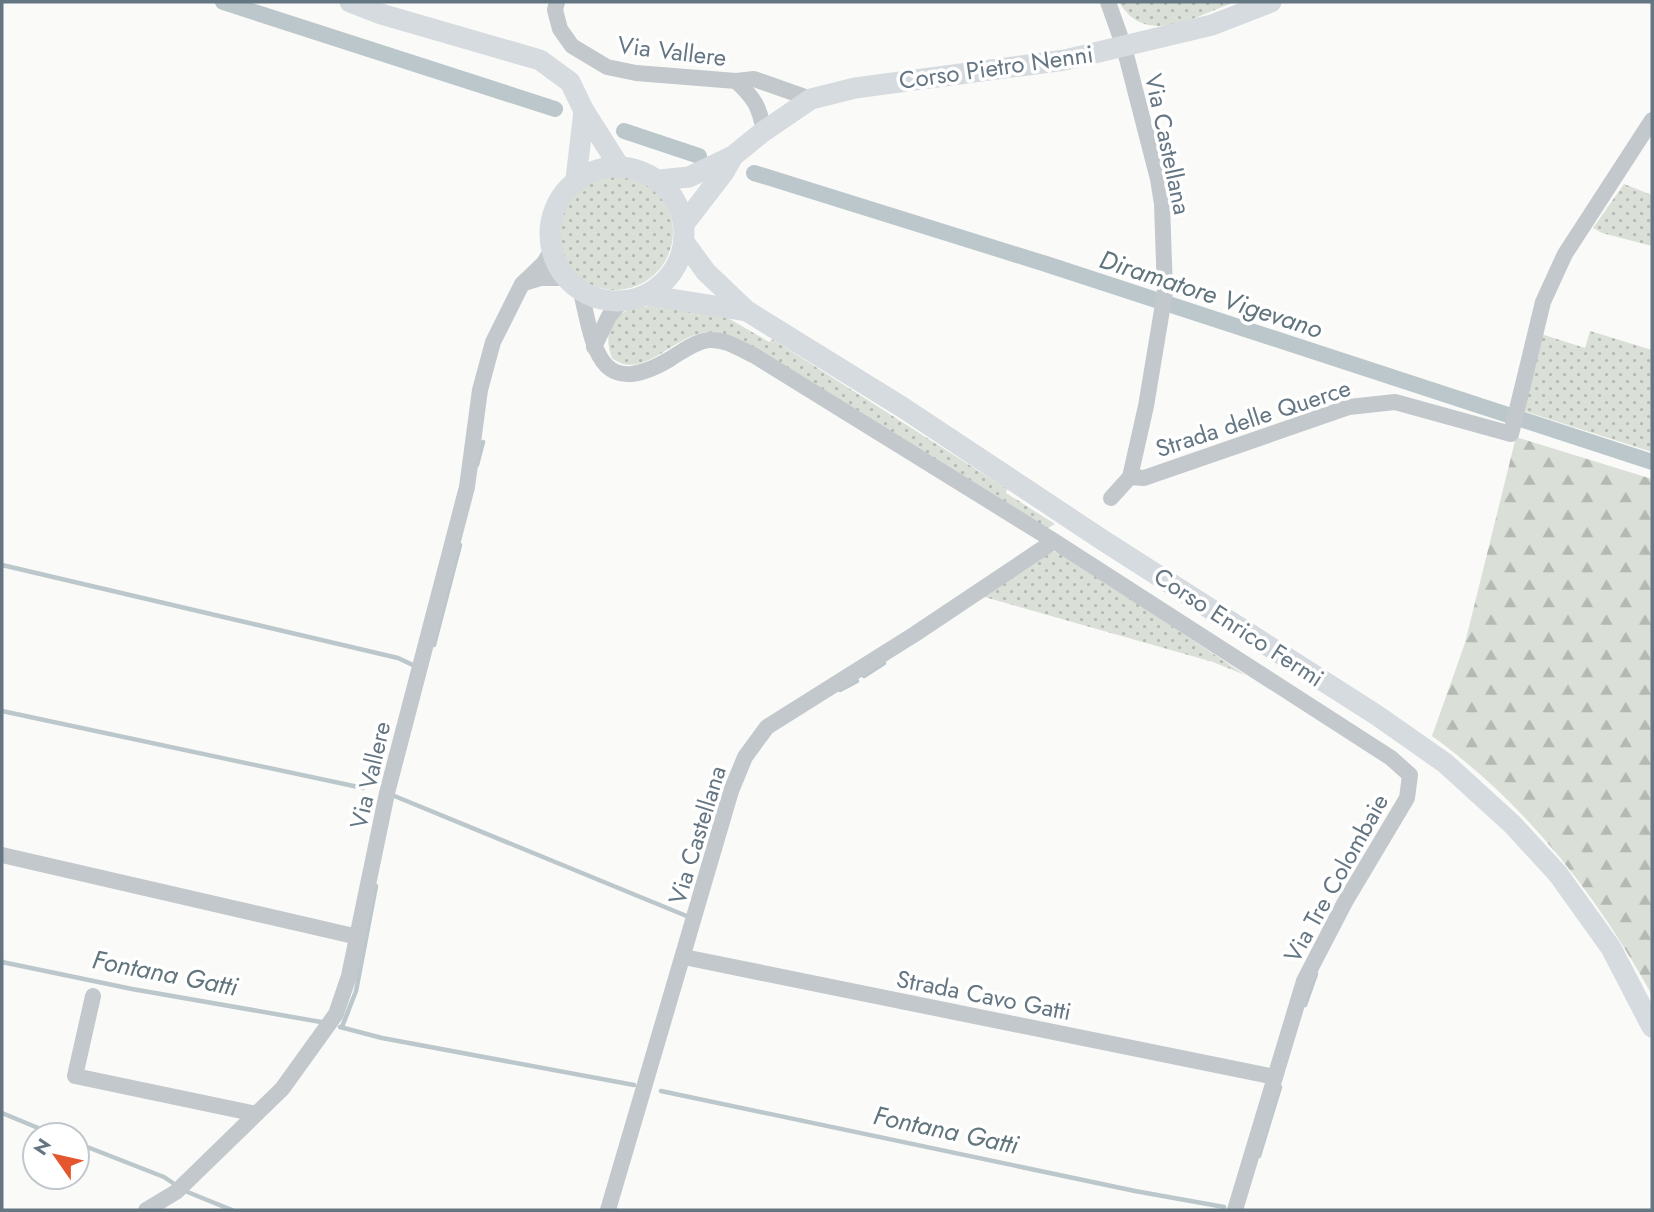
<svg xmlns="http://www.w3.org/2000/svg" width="1654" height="1212" viewBox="0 0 1654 1212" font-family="Jost,sans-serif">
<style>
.grass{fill:url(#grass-dots)}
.forest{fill:url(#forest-firs)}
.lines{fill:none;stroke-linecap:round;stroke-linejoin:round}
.stream{stroke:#bbc7cb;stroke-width:4.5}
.canal{stroke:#bbc7cb;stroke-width:16}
.street{stroke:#c3c8cc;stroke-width:16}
.secondary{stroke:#d6dbdf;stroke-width:21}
.labels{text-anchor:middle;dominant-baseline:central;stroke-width:7;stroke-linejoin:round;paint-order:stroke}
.street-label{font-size:24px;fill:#657683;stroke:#fff}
.water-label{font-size:26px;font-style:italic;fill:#60757c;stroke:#fff}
</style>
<defs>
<pattern id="grass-dots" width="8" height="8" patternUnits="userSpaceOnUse" patternTransform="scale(1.75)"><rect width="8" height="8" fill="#dadfd7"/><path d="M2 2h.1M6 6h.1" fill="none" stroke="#b4b9b4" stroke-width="1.8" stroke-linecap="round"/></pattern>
<pattern id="forest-firs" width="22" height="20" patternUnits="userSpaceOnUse" patternTransform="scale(1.75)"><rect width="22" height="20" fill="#dadfd7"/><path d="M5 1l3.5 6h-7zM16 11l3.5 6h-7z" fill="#b4b9b4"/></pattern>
</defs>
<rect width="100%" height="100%" fill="#fafaf8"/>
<!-- grass -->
<g class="grass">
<path d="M 1119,2 L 1235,2 C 1196,16 1146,48 1119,2 Z"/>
<circle cx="615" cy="232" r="58"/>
<path d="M 1624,184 L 1652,195 L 1652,246 L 1602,233 L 1593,228 Z"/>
<path d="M 649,306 L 721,314 L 769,342 L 772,339 L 1007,489 L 1006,493 L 1055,524 L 1045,530 L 970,480 L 742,342 C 732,338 721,332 711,332 C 676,331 643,383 612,358 C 605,341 607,320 626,311 C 632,308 642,307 649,306 Z"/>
<path d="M 1590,331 L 1652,350 L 1652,452 L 1521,410 L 1541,334 L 1585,348 Z"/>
<path d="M 1052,551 L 1062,553 L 1245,675 L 1213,662 L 981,596 Z"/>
</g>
<!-- forest -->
<path class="forest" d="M 1516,437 L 1652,479 L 1652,995 C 1596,894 1526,804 1432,736 L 1465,643 Z"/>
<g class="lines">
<!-- stream -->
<g class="stream">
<path d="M 477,465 L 483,442"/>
<path d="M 2,565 L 398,658 L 415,666"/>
<path d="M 434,645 L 460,545"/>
<path d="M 864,676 L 884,663"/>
<path d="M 840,690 L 857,681"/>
<path d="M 2,711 L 363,788"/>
<path d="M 392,798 L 392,795 L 689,917"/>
<path d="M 2,962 L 132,989 L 321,1022"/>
<path d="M 1305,1005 L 1316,974"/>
<path d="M 340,1027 L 382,1038 L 634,1085"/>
<path d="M 342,1027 L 356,991 L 376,886"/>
<path d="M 661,1091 L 1135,1191 L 1224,1207"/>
<path d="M 2,1113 L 55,1135"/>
<path d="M 77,1143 L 164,1177 L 173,1183"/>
<path d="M 1259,1156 L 1280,1087"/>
<path d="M 185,1191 L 232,1210"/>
</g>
<!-- canal -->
<g class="canal">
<path d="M 223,2 L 555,109"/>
<path d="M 624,131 L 699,156"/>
<path d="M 754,173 L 1046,264 L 1652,462"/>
</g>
<!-- street -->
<g class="street">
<path d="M 557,2 L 555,10 L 560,29 L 572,46 L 607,67 L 636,73 L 736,81 L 754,79 L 811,99"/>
<path d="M 1108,2 L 1124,47 L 1158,179 L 1162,204 L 1165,292 L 1146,406 L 1130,477 L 1111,498"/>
<path d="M 736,81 C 755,99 759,106 764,131"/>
<path d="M 524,283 L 540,278 L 566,278"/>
<path d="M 581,292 C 594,349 599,401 670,359 C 681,352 696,341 709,340 C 726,339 740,349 755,356 L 1054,541 L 1391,758 L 1410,775 L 1407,798 L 1345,902 L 1304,981 L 1235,1210"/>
<path d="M 594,347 L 609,316 L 622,301"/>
<path d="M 1130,477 L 1144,478 L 1349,407 L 1395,402 L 1511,434 L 1543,302 L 1565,254 L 1652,120"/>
<path d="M 2,855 L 358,937"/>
<path d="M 684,957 L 1275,1077"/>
<path d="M 93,996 L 75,1076 L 256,1114"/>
<path d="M 146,1210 L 176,1192 L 282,1089 L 336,1014 L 349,976 L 387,793 L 467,487 L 480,390 L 493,342 L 522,284 L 544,263 L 551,251"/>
<path d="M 608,1210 L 731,791 L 745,757 L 767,727 L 915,634 L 1054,541"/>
</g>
<!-- secondary -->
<g class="secondary">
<path d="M 350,2 L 381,14 L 540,60 L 570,82 L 584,111 L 619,166"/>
<circle cx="617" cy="234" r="67"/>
<path d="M 576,179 L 584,111"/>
<path d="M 659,180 L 689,177 L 733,156 L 764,131 L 811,99 L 855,88 L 1065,60 L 1212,25 L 1271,2"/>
<path d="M 684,224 L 724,172 L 732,158"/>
<path d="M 684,242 L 706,272 L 747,311 L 902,407 L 1104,541 L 1378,716 L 1445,763 L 1512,824 L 1558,874 L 1611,948 L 1652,1027"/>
<path d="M 646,295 L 747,311"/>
</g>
</g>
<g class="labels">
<!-- street labels -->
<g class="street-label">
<text transform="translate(672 51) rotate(7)">Via Vallere</text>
<text transform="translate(996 67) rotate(-8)">Corso Pietro Nenni</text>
<text transform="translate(1168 144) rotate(78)">Via Castellana</text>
<text transform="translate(1253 418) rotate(-18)">Strada delle Querce</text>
<text transform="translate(1239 627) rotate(33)">Corso Enrico Fermi</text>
<text transform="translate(370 775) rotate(-77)">Via Vallere</text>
<text transform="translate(697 835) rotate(-73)">Via Castellana</text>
<text transform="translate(1336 878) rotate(-61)">Via Tre Colombaie</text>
<text transform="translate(984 995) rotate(11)">Strada Cavo Gatti</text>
</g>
<!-- water labels -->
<g class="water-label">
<text transform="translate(1211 294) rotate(18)">Diramatore Vigevano</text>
<text transform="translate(165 973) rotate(11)">Fontana Gatti</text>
<text transform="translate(946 1130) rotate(12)">Fontana Gatti</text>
</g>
</g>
<!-- border -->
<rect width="1654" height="1212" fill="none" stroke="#657683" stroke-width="7"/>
<!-- north arrow -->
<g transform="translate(56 1156) rotate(304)"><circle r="33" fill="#ffffff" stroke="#c1c8cd" stroke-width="2"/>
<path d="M0-5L12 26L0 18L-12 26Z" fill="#e4572e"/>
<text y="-10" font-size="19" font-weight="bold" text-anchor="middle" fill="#657683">N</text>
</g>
</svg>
